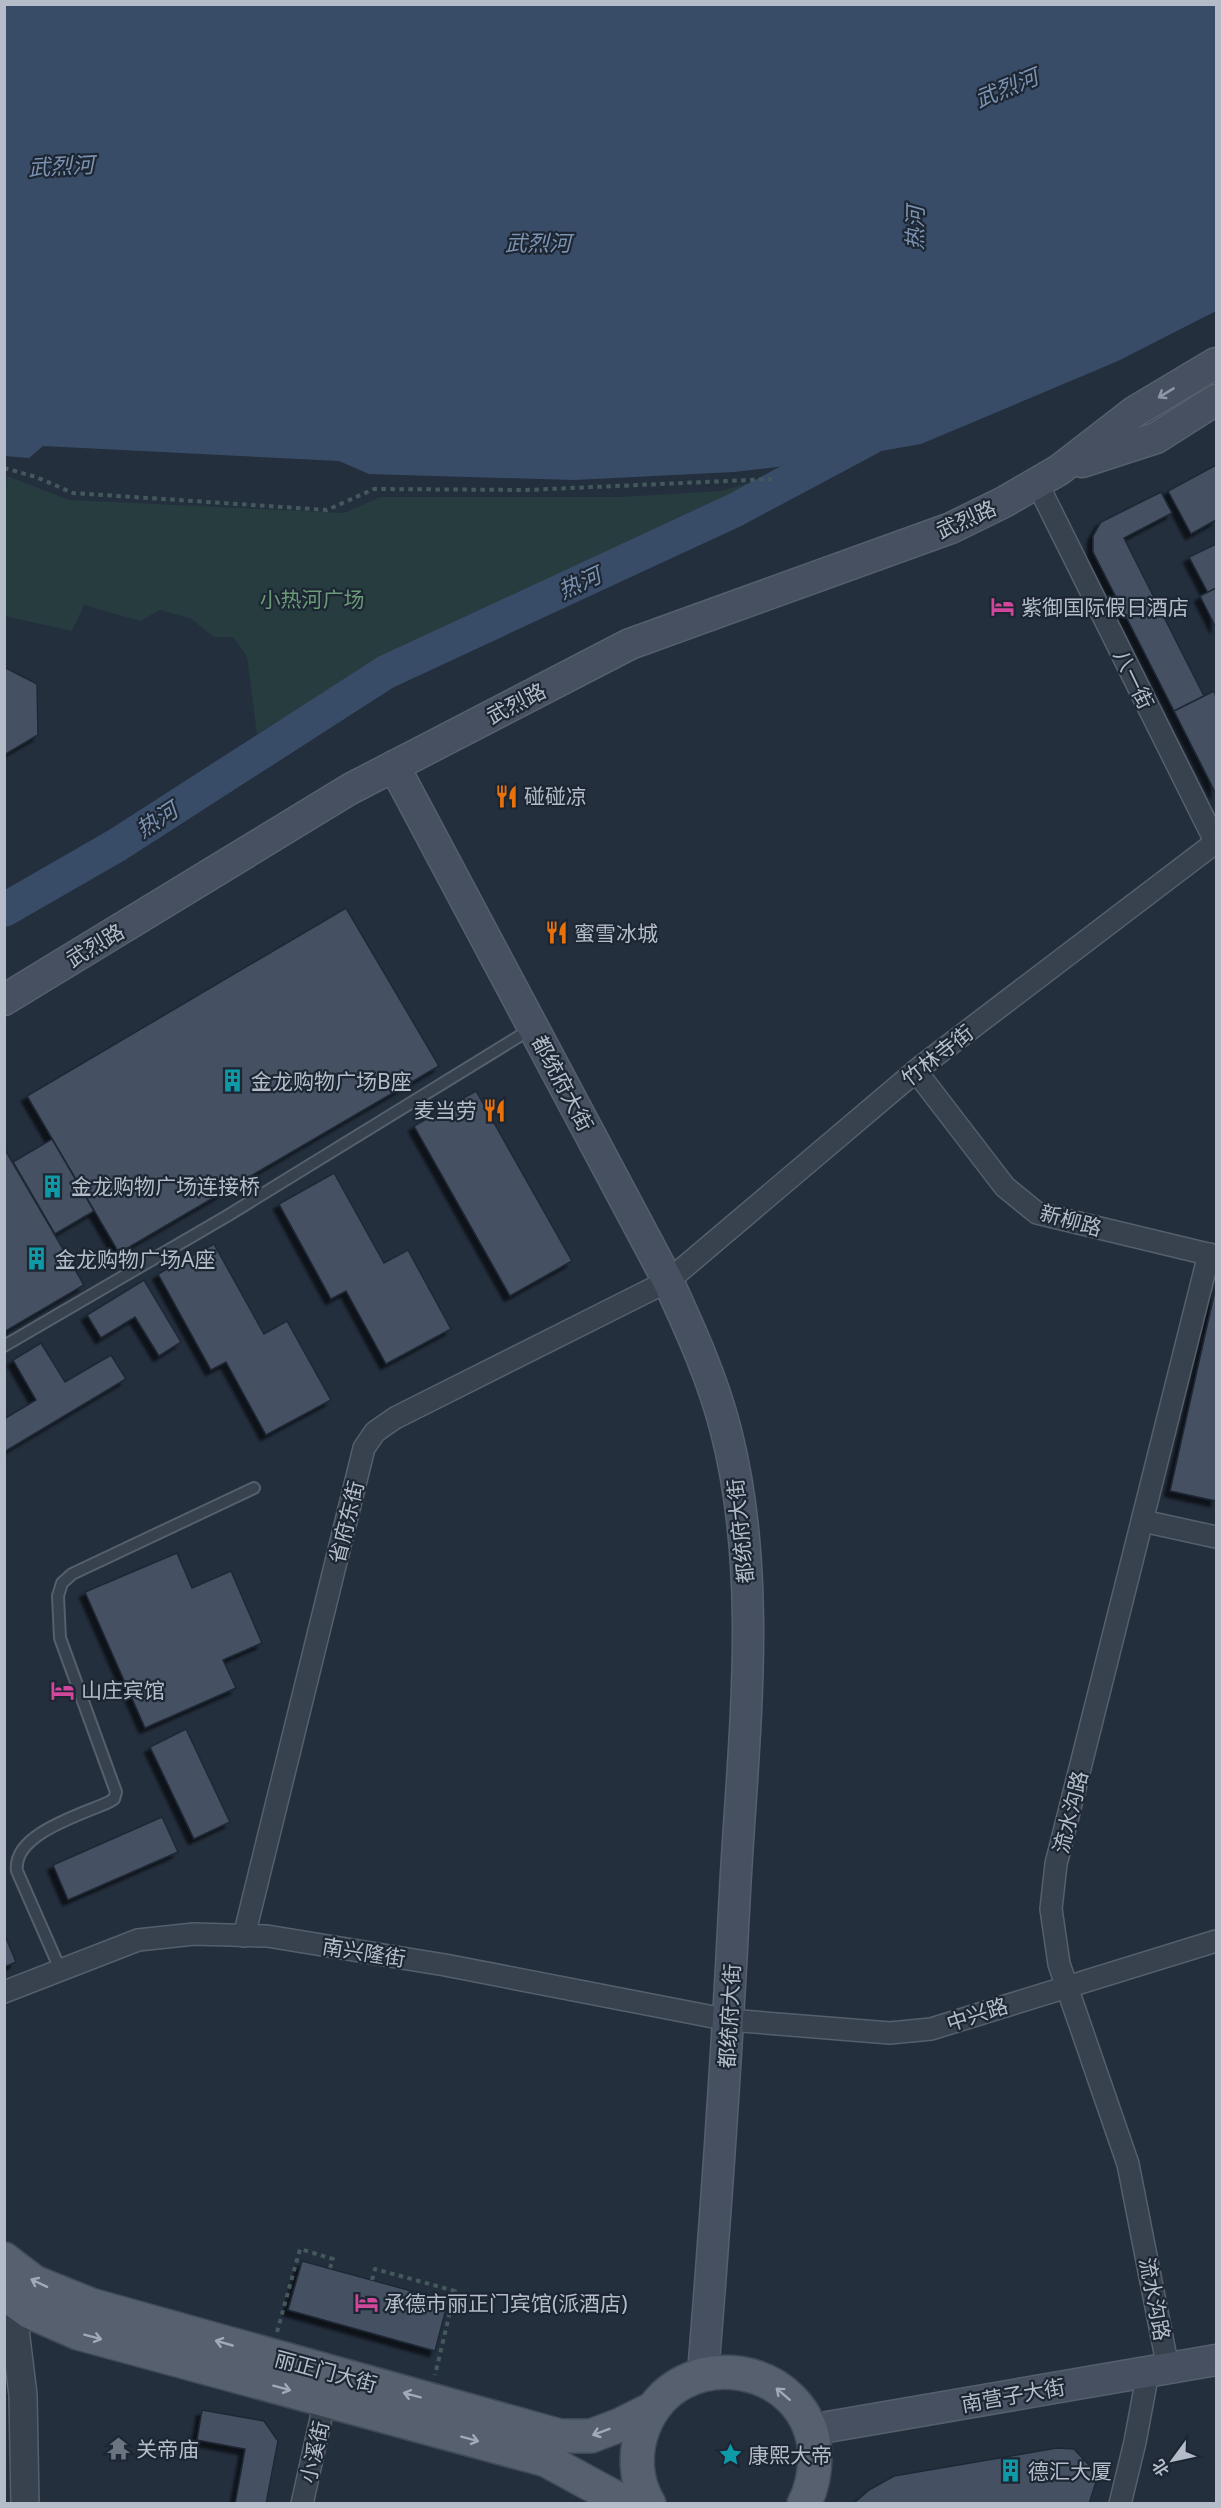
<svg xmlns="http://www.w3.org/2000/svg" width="1221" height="2508" viewBox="0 0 1221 2508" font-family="'Noto Sans','Noto Sans SC',sans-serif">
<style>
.green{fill:#263c3f}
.water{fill:#394c67}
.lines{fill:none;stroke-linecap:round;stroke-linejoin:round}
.river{stroke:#394c67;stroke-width:34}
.building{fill:#455162;stroke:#1f2835;stroke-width:1.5;filter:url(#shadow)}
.service-casing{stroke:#565f6c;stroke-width:14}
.minor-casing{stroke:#565f6c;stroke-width:24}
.tertiary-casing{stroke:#565f6c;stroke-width:30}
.secondary-casing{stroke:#565f6c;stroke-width:33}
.primary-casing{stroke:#414a57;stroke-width:36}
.path{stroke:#44595c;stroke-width:4;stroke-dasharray:4.5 4.5;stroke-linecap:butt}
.service{stroke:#38414e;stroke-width:10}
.minor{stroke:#38414e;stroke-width:21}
.tertiary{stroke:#38414e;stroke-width:27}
.secondary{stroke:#465061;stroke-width:30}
.primary{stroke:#56606e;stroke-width:33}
.oneway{stroke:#8e96a5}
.oneway2{stroke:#a1aab7}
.labels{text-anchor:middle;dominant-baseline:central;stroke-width:4.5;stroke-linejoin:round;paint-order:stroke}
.street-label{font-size:21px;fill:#b4bcc9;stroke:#1d2633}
.park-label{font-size:21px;fill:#6b9a76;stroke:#1d2633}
.poi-label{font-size:21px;fill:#b4bcc9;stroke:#1d2633;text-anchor:start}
.water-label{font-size:22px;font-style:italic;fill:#7c92b1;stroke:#1d2633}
</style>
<defs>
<filter id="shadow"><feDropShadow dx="-5.5" dy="5.5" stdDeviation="1.5" flood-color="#0009"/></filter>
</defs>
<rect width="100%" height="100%" fill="#242f3e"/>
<!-- green -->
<path class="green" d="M 818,462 L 402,646 L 257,734 L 247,657 L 233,637 L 214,637 L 190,618 L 160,610 L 140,621 L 84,605 L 72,631 L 5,616 L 4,511 L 7,476 L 69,500 L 344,513 L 380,497 L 621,497 L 721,491 Z"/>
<!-- water -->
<path class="water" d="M 4,5 L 1216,5 L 1216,311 L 1118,361 L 921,444 L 818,462 L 734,472 L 574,480 L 369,474 L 339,461 L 43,446 L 29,458 L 5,456 Z"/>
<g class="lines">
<!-- river -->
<path class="river" d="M 4,910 L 117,845 L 386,672 L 735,510 L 870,438"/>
</g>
<!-- building -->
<g class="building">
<path d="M 1216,465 L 1216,520 L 1191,534 L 1168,491 Z"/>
<path d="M 1161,492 L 1172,513 L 1124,538 L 1204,696 L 1174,711 L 1093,552 L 1093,536 L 1101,522 Z"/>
<path d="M 1216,544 L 1216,588 L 1208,593 L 1189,557 Z"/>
<path d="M 1216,588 L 1216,628 L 1200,596 Z"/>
<path d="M 4,667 L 37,684 L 38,735 L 4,755 Z"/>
<path d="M 1214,691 L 1216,697 L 1216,794 L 1174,711 Z"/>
<path d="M 346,908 L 439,1066 L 119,1253 L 27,1096 Z"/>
<path d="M 476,1091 L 572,1261 L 510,1296 L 414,1126 Z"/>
<path d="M 52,1139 L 94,1211 L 55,1234 L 13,1162 Z"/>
<path d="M 4,1148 L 84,1285 L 4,1332 Z"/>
<path d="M 334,1173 L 384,1263 L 408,1250 L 451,1329 L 386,1364 L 346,1291 L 331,1299 L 279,1204 Z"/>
<path d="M 214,1244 L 264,1334 L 287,1321 L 331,1400 L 266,1435 L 226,1362 L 211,1370 L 158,1274 Z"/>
<path d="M 144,1280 L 181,1342 L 159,1356 L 135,1317 L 101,1338 L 87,1315 Z"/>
<path d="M 1216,1286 L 1216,1501 L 1170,1491 Z"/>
<path d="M 41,1343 L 65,1382 L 111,1355 L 126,1379 L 4,1452 L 4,1419 L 36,1400 L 13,1360 Z"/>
<path d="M 177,1553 L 192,1588 L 231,1571 L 262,1643 L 223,1660 L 236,1688 L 145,1728 L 85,1592 Z"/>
<path d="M 186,1729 L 230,1822 L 194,1839 L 150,1747 Z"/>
<path d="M 162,1817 L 178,1852 L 68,1900 L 53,1865 Z"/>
<path d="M 4,1933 L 16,1962 L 4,1967 Z"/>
<path d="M 302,2261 L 448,2301 L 435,2351 L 288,2310 Z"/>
<path d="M 202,2410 L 264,2421 L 278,2441 L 266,2504 L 235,2504 L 245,2449 L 197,2440 Z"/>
<path d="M 1057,2448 L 1074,2449 L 1089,2465 L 1097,2479 L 1089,2504 L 853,2504 L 869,2490 L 894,2476 Z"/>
</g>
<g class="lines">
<defs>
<g id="service">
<path d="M 4,1346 L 227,1216 L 531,1029"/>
<path d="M 60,1969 L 17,1871 C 12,1834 81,1815 109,1802 L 114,1799 L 116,1792 L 60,1638 L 58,1596 L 62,1583 L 72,1574 L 254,1488"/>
</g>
<g id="minor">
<path d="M 1037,483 L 1216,843"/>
<path d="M 916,1071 L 1005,1187 L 1037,1213 L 1216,1256"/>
<path d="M 1143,1521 L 1216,1537"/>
<path d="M 244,1936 L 364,1448 L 375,1432 L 395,1418 L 668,1281 L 923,1065 L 1216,842"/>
<path d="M 4,1992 L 138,1940 L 194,1934 L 267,1936 L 445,1965 L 729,2020 L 890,2033 L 931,2029 L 1216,1941"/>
<path d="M 1168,2368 L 1128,2164 L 1059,1964 L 1051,1909 L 1056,1864 L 1209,1254"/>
<path d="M 302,2504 L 325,2400"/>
<path d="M 1120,2504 L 1135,2442 L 1148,2372"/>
</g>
<path id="tertiary" d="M 11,2297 L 23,2395 L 25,2504"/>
<g id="secondary">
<path d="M 1082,462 L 1156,438 L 1216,400"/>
<path d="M 394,766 L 668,1281 C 690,1329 713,1379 726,1431 C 764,1579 743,1740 735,1891 C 727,2052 716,2213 703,2374"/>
<path d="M 4,1000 L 350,789 L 630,644 L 951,528 L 1004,502 L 1059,470 L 1134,412 L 1216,363"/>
<path d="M 810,2430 L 1216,2360"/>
</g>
<g id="primary">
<path d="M 4,2259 L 34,2282 L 91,2305 L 560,2436 L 591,2436 L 620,2425 L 654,2408"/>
<path d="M 4,2293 L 30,2312 L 78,2333 L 546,2460 L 627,2504"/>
<path d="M 649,2504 C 635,2481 634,2453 643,2429 C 676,2340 811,2361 815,2455 C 815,2472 812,2489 804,2504"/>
</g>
</defs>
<!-- service casing -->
<use href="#service" class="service-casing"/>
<!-- minor casing -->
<use href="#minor" class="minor-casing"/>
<!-- tertiary casing -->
<use href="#tertiary" class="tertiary-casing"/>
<!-- secondary casing -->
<use href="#secondary" class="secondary-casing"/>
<!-- primary casing -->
<use href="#primary" class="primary-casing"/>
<!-- path -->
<g class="path">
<path d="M 4,468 L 36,477 L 73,493 L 327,510 L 374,489 L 527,490 L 772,479"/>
<path d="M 372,2280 L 375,2269 L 455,2291 L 435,2375"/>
<path d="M 277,2332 L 300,2249 L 333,2259 L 330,2268"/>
</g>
<!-- service -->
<use href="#service" class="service"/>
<!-- minor -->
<use href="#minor" class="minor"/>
<!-- tertiary -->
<use href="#tertiary" class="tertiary"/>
<!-- secondary -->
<use href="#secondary" class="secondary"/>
<!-- primary -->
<use href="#primary" class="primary"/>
</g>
<!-- one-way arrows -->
<defs><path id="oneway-shaft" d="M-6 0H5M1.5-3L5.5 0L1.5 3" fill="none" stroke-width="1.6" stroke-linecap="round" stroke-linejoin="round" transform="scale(1.5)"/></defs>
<use class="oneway" href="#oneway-shaft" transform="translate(1166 393) rotate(149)"/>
<g class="oneway2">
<use href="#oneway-shaft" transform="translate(39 2283) rotate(-154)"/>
<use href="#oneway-shaft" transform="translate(93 2337) rotate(15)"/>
<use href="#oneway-shaft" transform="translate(224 2343) rotate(-164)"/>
<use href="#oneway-shaft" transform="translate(282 2388) rotate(15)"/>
<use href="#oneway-shaft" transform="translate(783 2394) rotate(-139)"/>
<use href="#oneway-shaft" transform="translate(412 2395) rotate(-165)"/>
<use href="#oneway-shaft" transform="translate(601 2432) rotate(160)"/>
<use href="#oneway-shaft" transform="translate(470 2439) rotate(15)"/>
</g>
<!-- icons -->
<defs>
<symbol id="hotel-bare" viewBox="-9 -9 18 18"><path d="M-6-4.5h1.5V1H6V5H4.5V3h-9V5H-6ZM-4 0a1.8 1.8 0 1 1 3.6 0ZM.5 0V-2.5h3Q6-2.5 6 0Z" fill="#d1479c" stroke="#1d2633" stroke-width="2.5" paint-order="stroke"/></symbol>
<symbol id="restaurant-bare" viewBox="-9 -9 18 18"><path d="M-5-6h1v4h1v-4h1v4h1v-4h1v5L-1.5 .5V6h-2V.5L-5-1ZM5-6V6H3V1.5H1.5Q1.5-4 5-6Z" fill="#e8710a" stroke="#1d2633" stroke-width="2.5" paint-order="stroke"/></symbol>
<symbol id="building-bare" viewBox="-9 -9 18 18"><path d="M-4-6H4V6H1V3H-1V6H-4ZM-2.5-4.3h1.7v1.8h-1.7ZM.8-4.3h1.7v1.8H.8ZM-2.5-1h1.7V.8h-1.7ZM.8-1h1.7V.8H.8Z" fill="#0f9aa8" stroke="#1d2633" stroke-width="2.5" paint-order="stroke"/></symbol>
<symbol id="temple-bare" viewBox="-9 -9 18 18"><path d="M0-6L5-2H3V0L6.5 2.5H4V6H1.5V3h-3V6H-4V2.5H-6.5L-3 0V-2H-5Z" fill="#6b7280" stroke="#1d2633" stroke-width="2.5" paint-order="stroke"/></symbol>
<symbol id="sight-bare" viewBox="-9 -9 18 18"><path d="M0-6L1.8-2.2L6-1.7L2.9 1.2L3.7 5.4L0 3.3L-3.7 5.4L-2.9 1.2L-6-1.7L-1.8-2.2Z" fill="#0f9aa8" stroke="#1d2633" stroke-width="2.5" paint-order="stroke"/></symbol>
</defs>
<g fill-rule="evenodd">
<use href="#hotel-bare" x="986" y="590" width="33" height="33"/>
<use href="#restaurant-bare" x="490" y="780" width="33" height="33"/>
<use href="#restaurant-bare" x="540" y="916" width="33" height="33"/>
<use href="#building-bare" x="216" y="1064" width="33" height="33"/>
<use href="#restaurant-bare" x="478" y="1094" width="33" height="33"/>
<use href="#building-bare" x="36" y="1170" width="33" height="33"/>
<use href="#building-bare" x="20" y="1242" width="33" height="33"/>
<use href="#hotel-bare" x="46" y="1674" width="33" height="33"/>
<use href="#hotel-bare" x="350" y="2286" width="33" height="33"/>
<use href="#temple-bare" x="102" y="2432" width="33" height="33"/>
<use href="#sight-bare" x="714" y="2438" width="33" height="33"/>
<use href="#building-bare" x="994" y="2454" width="33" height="33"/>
</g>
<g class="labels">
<!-- street labels -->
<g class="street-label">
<text transform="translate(966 519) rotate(-24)">武烈路</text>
<text transform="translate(1134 679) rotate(64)">八一街</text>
<text transform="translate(516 703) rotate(-27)">武烈路</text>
<text transform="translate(95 945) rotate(-31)">武烈路</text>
<text transform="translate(937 1055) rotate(-38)">竹林寺街</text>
<text transform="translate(563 1083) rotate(62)">都统府大街</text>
<text transform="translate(1071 1220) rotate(16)">新柳路</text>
<text transform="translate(346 1522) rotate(-76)">省府东街</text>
<text transform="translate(740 1531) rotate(-96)">都统府大街</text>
<text transform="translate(1070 1812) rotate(-76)">流水沟路</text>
<text transform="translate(364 1952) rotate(9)">南兴隆街</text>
<text transform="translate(977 2014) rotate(-18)">中兴路</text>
<text transform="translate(729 2016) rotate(-87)">都统府大街</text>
<text transform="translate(1155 2299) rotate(79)">流水沟路</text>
<text transform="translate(326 2371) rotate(15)">丽正门大街</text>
<text transform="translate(1013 2395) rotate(-10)">南营子大街</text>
<text transform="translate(314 2452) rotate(-77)">小溪街</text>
</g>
<!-- park labels -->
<g class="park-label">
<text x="312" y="599">小热河广场</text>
</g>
<!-- poi labels -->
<g class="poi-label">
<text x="1021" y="607">紫御国际假日酒店</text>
<text x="524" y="796">碰碰凉</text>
<text x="574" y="933">蜜雪冰城</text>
<text x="251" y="1081">金龙购物广场B座</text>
<text x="477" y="1110" text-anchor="end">麦当劳</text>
<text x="71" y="1186">金龙购物广场连接桥</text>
<text x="55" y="1259">金龙购物广场A座</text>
<text x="81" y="1690">山庄宾馆</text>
<text x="384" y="2303">承德市丽正门宾馆(派酒店)</text>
<text x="136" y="2449">关帝庙</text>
<text x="748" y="2455">康熙大帝</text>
<text x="1028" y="2471">德汇大厦</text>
</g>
<!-- water labels -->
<g class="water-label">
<text transform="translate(1006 87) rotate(-22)">武烈河</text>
<text transform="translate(61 165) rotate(-3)">武烈河</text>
<text transform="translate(914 228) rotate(-89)">热河</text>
<text x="538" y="242">武烈河</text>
<text transform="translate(579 582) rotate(-25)">热河</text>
<text transform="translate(156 819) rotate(-33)">热河</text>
</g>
</g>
<!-- border -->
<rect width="1221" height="2508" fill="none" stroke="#b4bcc9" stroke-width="12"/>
<!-- north arrow -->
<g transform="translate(1173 2460) rotate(237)" stroke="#1d2633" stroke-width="4.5" paint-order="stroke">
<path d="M0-4.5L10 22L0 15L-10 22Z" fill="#b4bcc9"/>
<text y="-9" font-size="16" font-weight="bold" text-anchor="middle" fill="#b4bcc9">北</text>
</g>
</svg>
